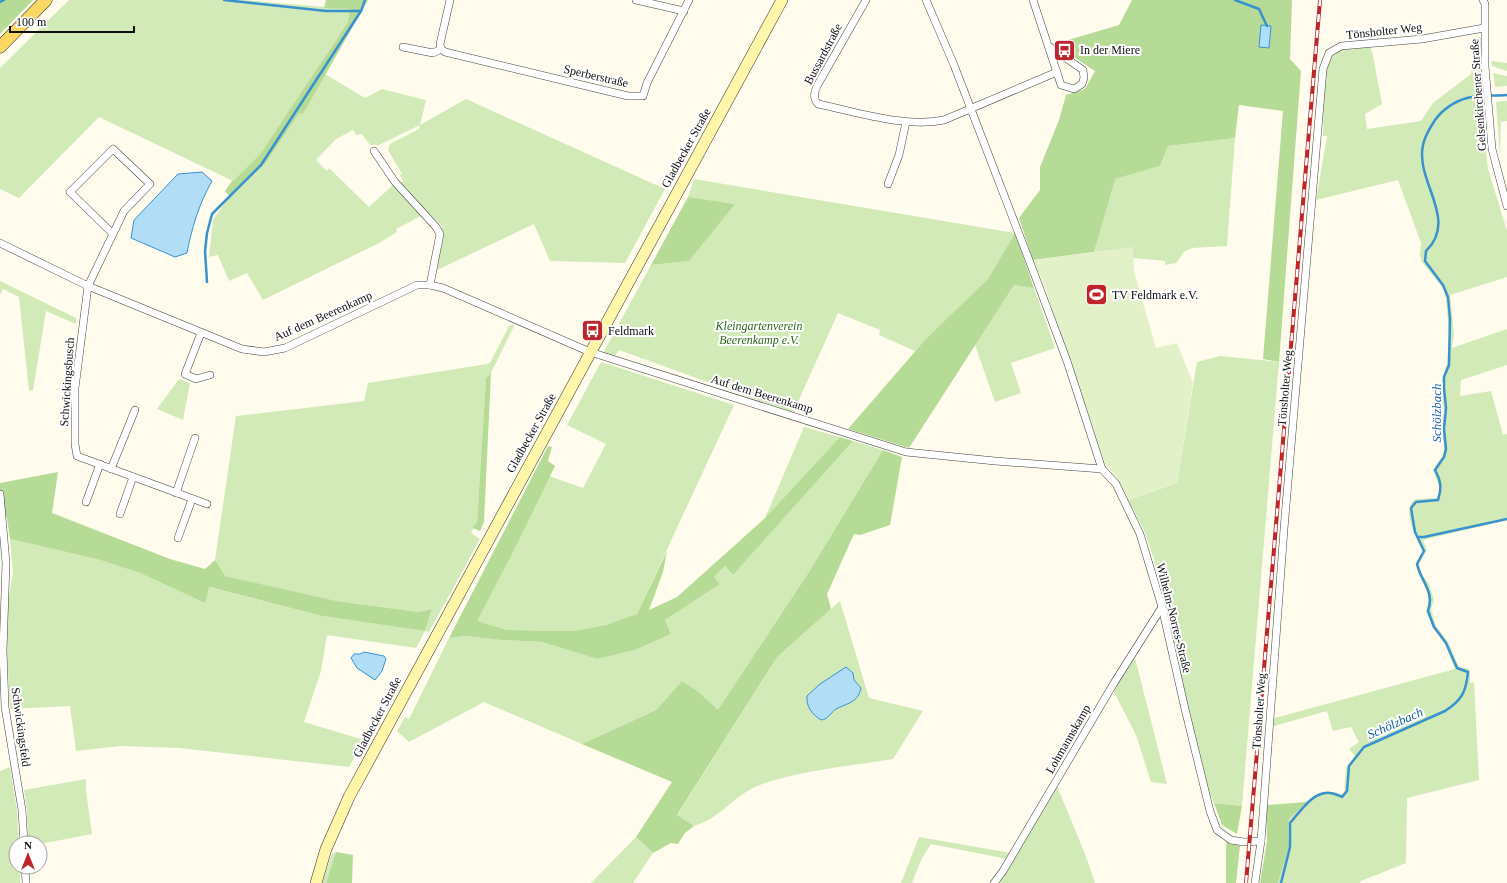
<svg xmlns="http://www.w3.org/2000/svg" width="1507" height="883" viewBox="0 0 1507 883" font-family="Georgia,serif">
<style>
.green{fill:#d1eab7}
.forest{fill:#b5db96}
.pitch{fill:#e3f1c9}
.water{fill:#b2ddf7;stroke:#3892cf}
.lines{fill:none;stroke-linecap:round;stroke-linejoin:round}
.stream{stroke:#3892cf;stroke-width:2.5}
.street-casing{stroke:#404040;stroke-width:8}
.secondary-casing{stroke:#2f2f2f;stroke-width:12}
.primary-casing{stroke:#1e1e1e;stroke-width:13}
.street{stroke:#fff;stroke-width:7}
.secondary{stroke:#fff6a9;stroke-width:11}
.primary{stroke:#fad663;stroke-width:12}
.rail-casing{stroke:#bf242a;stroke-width:4}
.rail{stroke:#fff;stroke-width:2.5;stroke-dasharray:8;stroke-linecap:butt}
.labels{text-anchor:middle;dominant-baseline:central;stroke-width:4;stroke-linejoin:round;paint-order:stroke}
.street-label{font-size:12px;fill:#0d0d0d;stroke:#fff}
.poi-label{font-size:12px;fill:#0d0d0d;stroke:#fff;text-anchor:start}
.park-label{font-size:12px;font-style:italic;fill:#2c661d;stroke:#fff}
.water-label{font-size:13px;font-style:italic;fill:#1563a1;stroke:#fff}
</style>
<rect width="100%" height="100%" fill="#fffcee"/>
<!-- green -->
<g class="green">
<path d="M 69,0 L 243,0 L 349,9 L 348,22 L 272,137 L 261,153 L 233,181 L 99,117 L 19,198 L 0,189 L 0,68 Z"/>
<path d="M 1475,36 L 1482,38 L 1478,87 L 1488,169 L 1507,231 L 1507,277 L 1450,295 L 1454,334 L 1452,348 L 1507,329 L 1507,365 L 1461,380 L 1460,396 L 1491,391 L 1503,435 L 1507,434 L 1507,520 L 1423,540 L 1427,550 L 1419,564 L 1421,573 L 1429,584 L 1434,600 L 1431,609 L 1436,626 L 1448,642 L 1459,667 L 1467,668 L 1470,671 L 1470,683 L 1474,682 L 1479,780 L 1407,798 L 1406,863 L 1361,881 L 1360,883 L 1278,883 L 1289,847 L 1288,823 L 1290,818 C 1309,800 1315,787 1342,794 L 1344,792 L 1346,768 L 1355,756 L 1349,749 L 1359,742 L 1351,727 L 1333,731 L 1327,711 L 1271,727 L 1271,719 L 1455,669 L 1445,644 L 1433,627 L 1426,611 C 1438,581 1403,577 1423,551 C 1416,538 1404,517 1412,502 L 1416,499 L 1437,498 L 1440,489 L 1433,470 L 1443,455 L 1444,449 L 1442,428 L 1444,410 L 1441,388 L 1443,376 L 1447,364 L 1449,335 L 1446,298 L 1442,287 L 1422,262 L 1420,256 L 1421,243 L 1398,180 L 1316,200 L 1327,136 L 1323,136 C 1324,119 1321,64 1333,54 C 1342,46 1358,47 1369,46 L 1372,51 L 1382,104 L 1365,114 L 1367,129 L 1421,121 L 1433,103 L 1471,74 Z"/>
<path d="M 1491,61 L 1507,63 L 1507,71 L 1492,66 Z"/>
<path d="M 1493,73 L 1507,76 L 1507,86 L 1495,87 Z"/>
<path d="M 325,74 L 365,98 L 382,89 L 426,100 L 420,125 L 466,99 L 665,189 L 625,263 L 550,261 L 534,224 L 437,270 L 442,242 L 442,226 L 431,215 L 429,216 L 400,185 L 403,181 L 400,175 L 402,174 L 388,150 L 390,144 L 419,129 L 420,125 L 379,145 L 370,145 L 362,134 L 356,135 L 353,130 L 336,139 L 316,160 L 327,171 L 329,168 L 369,207 L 393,185 L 423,215 L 396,229 L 397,232 L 379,243 L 263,300 L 247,273 L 229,281 L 218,255 L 209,257 L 213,220 L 226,201 L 265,164 L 299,112 L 303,114 Z"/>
<path d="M 1507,101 L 1507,121 L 1501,122 L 1500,156 L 1496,102 Z"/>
<path d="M 1235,138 L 1227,246 L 1192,248 L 1184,252 L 1176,263 L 1165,265 L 1165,261 L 1133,258 L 1133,248 L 1094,252 L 1114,179 L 1160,166 L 1168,146 Z"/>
<path d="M 694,179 L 1015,233 L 988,279 L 915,351 L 879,335 L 880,330 L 838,313 L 793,413 L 619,350 L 614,357 L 603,353 L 651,265 L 689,261 L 734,204 L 688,197 Z"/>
<path d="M 0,281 L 76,318 L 76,324 L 46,311 L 33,390 L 29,391 L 19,297 L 3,289 L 0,295 Z"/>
<path d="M 1014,285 L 1034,288 L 1055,348 L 1011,363 L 1021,393 L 995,402 L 975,345 Z"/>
<path d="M 515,324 L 491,373 L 486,378 L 477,522 L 471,533 L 480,539 L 429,632 L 425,631 L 416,648 L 327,635 L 321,671 L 304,722 L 364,740 L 349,767 L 179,748 L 121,746 L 76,751 L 70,706 L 10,709 L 6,629 L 7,605 L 13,573 L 10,539 L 97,559 L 140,573 L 205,603 L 208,587 L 322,616 L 425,631 L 432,609 L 418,612 L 337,601 L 224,576 L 215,560 L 236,416 L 364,401 L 368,383 L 487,364 L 490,363 L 509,326 Z"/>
<path d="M 1220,356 L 1279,362 L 1242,806 L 1214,803 L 1208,789 L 1181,679 L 1154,559 L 1144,530 L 1128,500 L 1177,483 L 1197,362 Z"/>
<path d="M 601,362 L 734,405 L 637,614 L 606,625 L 574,631 L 507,630 L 476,621 L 515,548 L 549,476 L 583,488 L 606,444 L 567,425 Z"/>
<path d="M 179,379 L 190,383 L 183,420 L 157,409 Z"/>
<path d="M 804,427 L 840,437 L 765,518 Z"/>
<path d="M 853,441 L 883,450 L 809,572 L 718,711 L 696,690 L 682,681 L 656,710 L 582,744 L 484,702 L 409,742 L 397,731 L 405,717 L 409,719 L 449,638 L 465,636 L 501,640 L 542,642 L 597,659 L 635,650 L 671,634 L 665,620 L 720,584 L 714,577 L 725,566 L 733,575 Z"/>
<path d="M 840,601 L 869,698 L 923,711 L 893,759 C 852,766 791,771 753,788 C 731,799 719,819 694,826 L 677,816 L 777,657 Z"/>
<path d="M 1135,658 L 1167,784 L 1151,782 L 1136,735 L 1113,690 Z"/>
<path d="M 10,767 L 17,810 L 19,843 L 16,843 L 16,867 L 20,867 L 20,883 L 0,883 L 0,771 Z"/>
<path d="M 86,779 L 86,791 L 92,834 L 40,844 L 28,843 L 27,810 L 24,790 Z"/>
<path d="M 1057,786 L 1085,854 L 1095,883 L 997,883 Z"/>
<path d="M 636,837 L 653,853 L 633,883 L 591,883 Z"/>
<path d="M 919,837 L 1011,853 L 1007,859 L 931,844 L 922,858 L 912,883 L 901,883 Z"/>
<path d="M 336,852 L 326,883 L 322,883 L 332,854 Z"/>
</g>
<!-- forest -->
<g class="forest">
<path d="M 0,0 L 33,0 L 0,34 Z"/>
<path d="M 326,0 L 368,0 L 303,114 L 299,113 L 265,164 L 230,197 L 225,191 L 232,181 L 233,181 L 261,153 L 348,22 L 349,9 L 324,8 Z"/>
<path d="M 1132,0 L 1292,0 L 1290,59 L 1301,71 L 1279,362 L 1263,359 L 1283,111 L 1239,105 L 1235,138 L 1168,146 L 1160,166 L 1115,179 L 1094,252 L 1033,260 L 1019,218 L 1040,190 L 1040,167 L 1059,120 L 1066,95 L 1085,89 L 1095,71 L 1060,48 L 1058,43 L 1119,25 Z"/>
<path d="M 688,197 L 735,204 L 689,261 L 651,265 Z"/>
<path d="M 1015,233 L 1034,288 L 1014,285 L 909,448 L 848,429 L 925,340 L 988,279 Z"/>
<path d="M 491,373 L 484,522 L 480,531 L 473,528 L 477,522 L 486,378 Z"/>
<path d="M 840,437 L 853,441 L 733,575 L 725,566 L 714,577 L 720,584 L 665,620 L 671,634 L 635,650 L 597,659 L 542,642 L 501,640 L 465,636 L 449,638 L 548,446 L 552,447 L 548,461 L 555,466 L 515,548 L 477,621 L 507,630 L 574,631 L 606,625 L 637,614 L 667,551 L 663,572 L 649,610 L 677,597 L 765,518 Z"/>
<path d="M 883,450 L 902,457 L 890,525 L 860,535 L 854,534 L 827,594 L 831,609 L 777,657 L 677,815 L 694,826 L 685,833 L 678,844 L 671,843 L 653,853 L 636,837 L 672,782 L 582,744 L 656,710 L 682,681 L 696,690 L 718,710 L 809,572 Z"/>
<path d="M 58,472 L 52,513 L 170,559 L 205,569 L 215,560 L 225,576 L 337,601 L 418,612 L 432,609 L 425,631 L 322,616 L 209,587 L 205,603 L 140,573 L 97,559 L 10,539 L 7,518 L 0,516 L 0,483 Z"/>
<path d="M 1307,802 L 1290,818 L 1288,823 L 1289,847 L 1278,883 L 1260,883 L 1267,841 L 1266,805 Z"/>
<path d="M 1214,803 L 1242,806 L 1237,834 L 1222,825 Z"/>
<path d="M 1226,842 L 1240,846 L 1236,883 L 1226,883 Z"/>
<path d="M 336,852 L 353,855 L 352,883 L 326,883 Z"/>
</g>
<!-- pitch -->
<path class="pitch" d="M 1133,247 L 1134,271 L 1156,348 L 1177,343 L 1193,383 L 1177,483 L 1128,500 L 1116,477 L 1105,463 L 1042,279 L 1033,260 Z"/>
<!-- water -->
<g class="water">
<path d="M 1261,25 L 1271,26 L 1269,48 L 1259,47 Z"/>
<path d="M 202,172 L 212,181 C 199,204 192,227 187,253 L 175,257 L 131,238 L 134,220 L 178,174 Z"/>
<path d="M 364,652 L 384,656 L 386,659 L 382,671 L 375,680 L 357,668 L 351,658 L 354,654 L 360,654 Z"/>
<path d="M 846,667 L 853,673 L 854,680 L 861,688 C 858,703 847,703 836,709 C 830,713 829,719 821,720 C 812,714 806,707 807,696 L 820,684 Z"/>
</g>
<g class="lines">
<!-- stream -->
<g class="stream">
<path d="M 224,0 L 326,11 L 361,11 L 365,0"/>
<path d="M 1235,0 L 1259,9 L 1267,26"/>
<path d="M 0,2 L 4,0"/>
<path d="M 207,282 L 205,251 L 207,233 L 212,214 L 261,165 L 361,11"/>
<path d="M 1418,537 L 1424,537 L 1507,519"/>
<path d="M 1281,883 L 1290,847 L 1290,823 C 1300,812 1313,791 1330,793 C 1334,793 1339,796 1342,797 L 1347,791 L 1349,766 L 1364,747 L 1445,711 C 1462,700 1466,692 1468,672 L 1457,668 L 1446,643 L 1434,627 L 1428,611 C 1435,591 1421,582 1417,564 L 1424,551 L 1415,532 L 1411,508 L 1416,502 L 1438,500 C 1442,488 1441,481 1435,470 L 1444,457 L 1446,449 L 1444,429 L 1446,408 L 1444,388 L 1444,377 L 1449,365 L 1450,319 L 1448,297 L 1443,285 L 1425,261 L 1426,251 C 1459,219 1415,182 1423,145 C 1425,135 1430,128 1435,120 C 1442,110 1455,101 1467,98 C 1480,95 1494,96 1507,95"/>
</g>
<defs>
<g id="street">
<path d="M 450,0 L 440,44 L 441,49 L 445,52 L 628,96 L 643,96 L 647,83 L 689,0"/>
<path d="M 636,0 L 684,11"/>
<path d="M 866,0 L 817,86 C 814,93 813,98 818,104 C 857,112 905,128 944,120 L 1057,72"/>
<path d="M 926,0 L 954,65 L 1034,273 L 1067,361 L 1102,469 L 1116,484 L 1140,534 L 1162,607 L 1185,709 L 1210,811 L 1217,830 L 1231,840 L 1244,842 L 1261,841"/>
<path d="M 1033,0 L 1061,85 L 1074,89 L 1082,84 L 1084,78 L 1083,70 L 1050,47"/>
<path d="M 1483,0 L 1485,4 L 1485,66 L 1492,149 L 1507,206"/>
<path d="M 403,47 L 433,53 L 441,49"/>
<path d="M 374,151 L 395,182 L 436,227 L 440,234 L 430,285"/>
<path d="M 888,184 L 899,155 L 906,122"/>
<path d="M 112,233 L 70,192 L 113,149 L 150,184 L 124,211 L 88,286 L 75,388 L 75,444 L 77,456 L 207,504"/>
<path d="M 0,243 L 88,286 L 242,349 L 264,352 L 285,348 L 417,285 L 430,285 L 443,288 L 590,352 L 906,452 L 995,461 L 1102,469"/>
<path d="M 201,333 L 185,374 L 196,379 L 210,375"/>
<path d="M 111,469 L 135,410"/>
<path d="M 176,493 L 195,438"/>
<path d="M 0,494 L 6,563 L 3,650 L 5,707 L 22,810 L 24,843"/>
<path d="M 86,502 L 100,464"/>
<path d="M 120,514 L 133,477"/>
<path d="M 178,538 L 192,499"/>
<path d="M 25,867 L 26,883"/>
<path d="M 994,883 L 1003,871 L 1114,683 L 1162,607"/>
<path d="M 1255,883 L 1261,841 L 1284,529 L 1323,69 L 1329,53 L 1341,46 L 1422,39 L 1484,28"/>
</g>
<path id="secondary" d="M 316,883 L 326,849 L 349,797 L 782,0"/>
<path id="primary" d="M 0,47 L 46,0"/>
</defs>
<!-- street casing -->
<use href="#street" class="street-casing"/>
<!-- secondary casing -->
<use href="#secondary" class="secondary-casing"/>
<!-- primary casing -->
<use href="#primary" class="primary-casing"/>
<!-- street -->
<use href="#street" class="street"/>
<!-- secondary -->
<use href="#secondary" class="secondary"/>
<!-- primary -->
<use href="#primary" class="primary"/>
<defs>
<path id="rail" d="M 1246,883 L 1320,0"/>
</defs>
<!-- rail casing -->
<use href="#rail" class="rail-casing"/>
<!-- rail -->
<use href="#rail" class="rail"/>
</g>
<!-- icons -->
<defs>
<symbol id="bus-square" viewBox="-11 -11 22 22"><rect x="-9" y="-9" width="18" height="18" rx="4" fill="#bf242a" stroke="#fff"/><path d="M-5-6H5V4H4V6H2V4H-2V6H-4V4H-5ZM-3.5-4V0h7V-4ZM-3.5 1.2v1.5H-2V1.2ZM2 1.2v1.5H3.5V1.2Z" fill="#fff"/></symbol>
<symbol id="stadium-square" viewBox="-11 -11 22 22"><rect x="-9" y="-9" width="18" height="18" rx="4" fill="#bf242a" stroke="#fff"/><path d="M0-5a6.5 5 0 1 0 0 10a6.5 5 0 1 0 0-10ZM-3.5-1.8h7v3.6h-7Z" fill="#fff"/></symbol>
</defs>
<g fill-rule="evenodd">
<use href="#bus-square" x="1052" y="38" width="25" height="25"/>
<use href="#stadium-square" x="1084" y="282" width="25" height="25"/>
<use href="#bus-square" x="580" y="318" width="25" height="25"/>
</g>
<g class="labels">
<!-- street labels -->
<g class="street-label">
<text transform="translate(1384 31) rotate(-6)">Tönsholter Weg</text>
<text transform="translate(823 54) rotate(-62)">Bussardstraße</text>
<text transform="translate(596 76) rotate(13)">Sperberstraße</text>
<text transform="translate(1478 95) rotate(-94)">Gelsenkirchener Straße</text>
<text transform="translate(686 148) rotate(-61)">Gladbecker Straße</text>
<text transform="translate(323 316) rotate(-24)">Auf dem Beerenkamp</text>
<text transform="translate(67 382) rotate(-86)">Schwickingsbusch</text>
<text transform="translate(1285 388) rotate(-85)">Tönsholter Weg</text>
<text transform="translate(762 394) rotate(17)">Auf dem Beerenkamp</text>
<text transform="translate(531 433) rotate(-61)">Gladbecker Straße</text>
<text transform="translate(1174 618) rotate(76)">Wilhelm-Norres-Straße</text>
<text transform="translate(1259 711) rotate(-86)">Tönsholter Weg</text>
<text transform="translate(377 717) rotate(-62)">Gladbecker Straße</text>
<text transform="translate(21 727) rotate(82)">Schwickingsfeld</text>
<text transform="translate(1068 739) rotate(-60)">Lohmannskamp</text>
</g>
<!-- poi labels -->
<g class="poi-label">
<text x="1080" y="50">In der Miere</text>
<text x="1112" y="295">TV Feldmark e.V.</text>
<text x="608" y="331">Feldmark</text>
</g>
<!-- park labels -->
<g class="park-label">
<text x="759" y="326">Kleingartenverein<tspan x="759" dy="14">Beerenkamp e.V.</tspan></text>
</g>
<!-- water labels -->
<g class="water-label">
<text transform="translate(1436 413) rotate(-90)">Schölzbach</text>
<text transform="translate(1395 723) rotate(-24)">Schölzbach</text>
</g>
</g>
<!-- north arrow -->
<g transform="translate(28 855)"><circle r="19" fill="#ffffff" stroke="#9e9e9e"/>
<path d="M0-3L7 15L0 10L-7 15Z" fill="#bf242a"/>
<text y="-6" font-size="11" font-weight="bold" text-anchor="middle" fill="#0d0d0d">N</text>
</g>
<!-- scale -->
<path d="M10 26v6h124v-6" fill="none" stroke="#0d0d0d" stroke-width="2"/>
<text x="16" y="26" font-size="12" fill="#0d0d0d" stroke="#ffffff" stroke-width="3" paint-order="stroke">100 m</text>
</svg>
